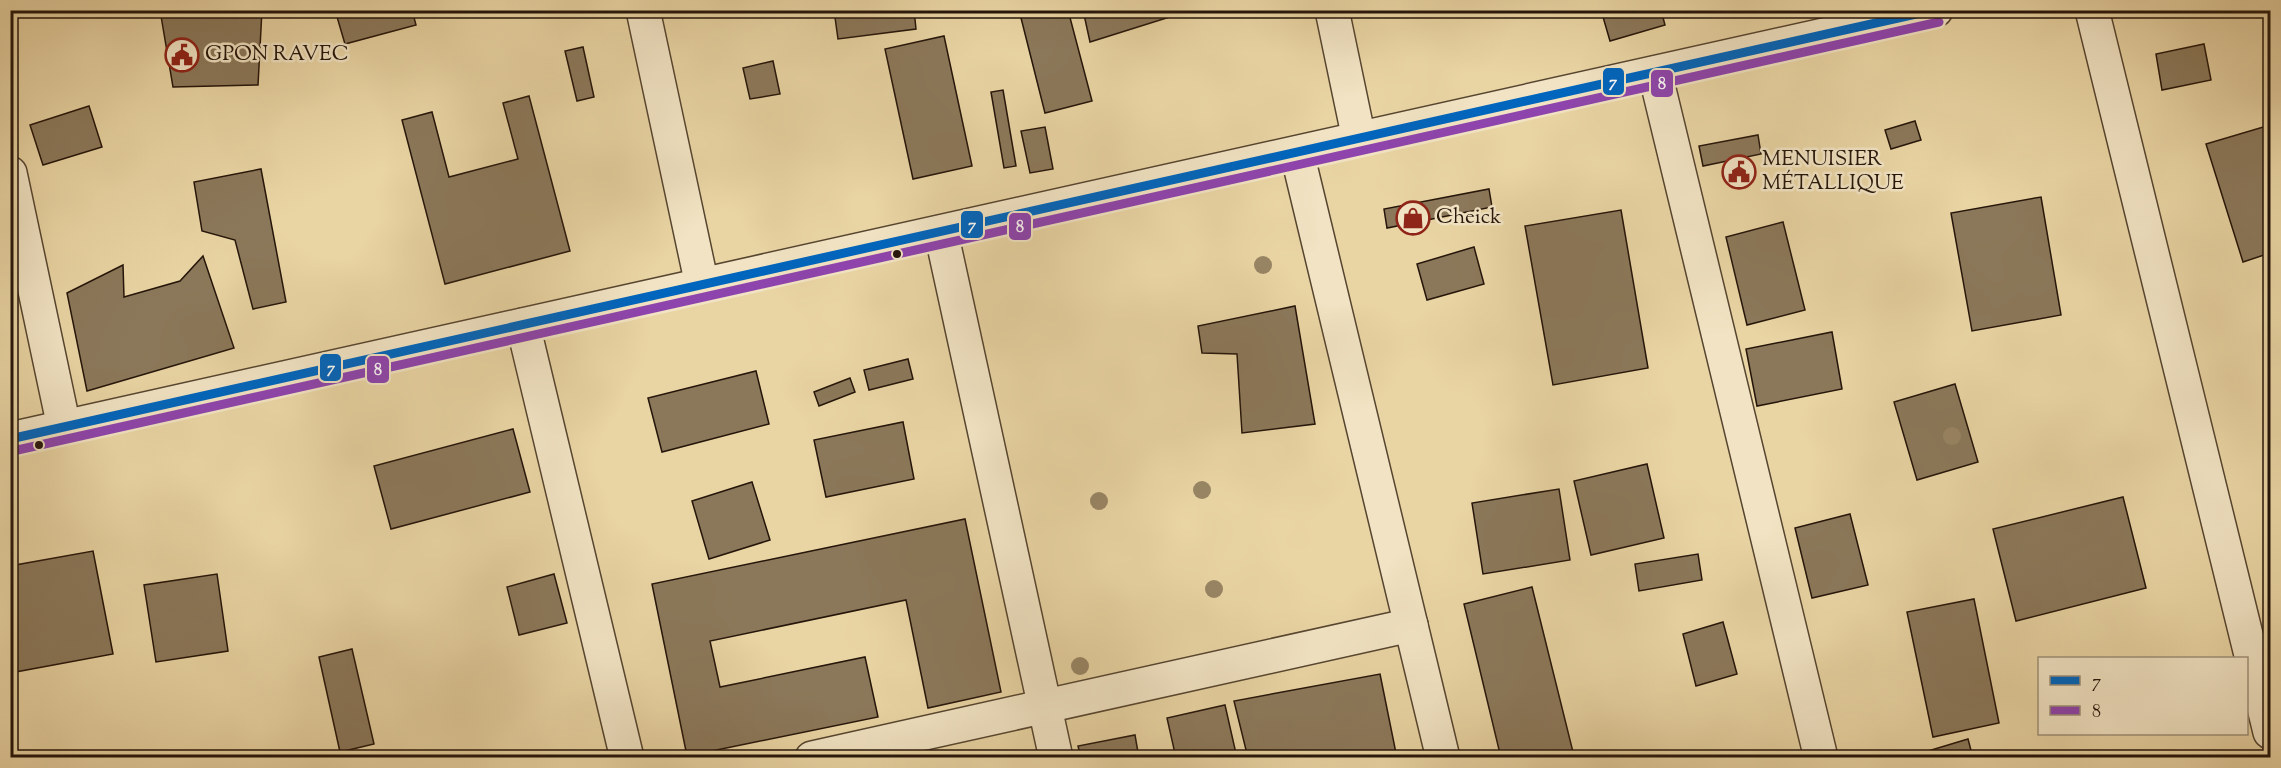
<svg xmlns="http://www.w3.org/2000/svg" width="2281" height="768" viewBox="0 0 2281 768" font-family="'Sorts Mill Goudy',serif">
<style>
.building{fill:#8b785a;stroke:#25150a;stroke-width:1.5}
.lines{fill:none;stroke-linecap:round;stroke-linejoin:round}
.minor-casing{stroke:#564530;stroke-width:36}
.tertiary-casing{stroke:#564530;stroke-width:36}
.minor{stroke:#f1e3c3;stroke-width:33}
.tertiary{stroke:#f1e3c3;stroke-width:33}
.bus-1-casing{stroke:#f1e3c3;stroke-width:14}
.bus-2-casing{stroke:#f1e3c3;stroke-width:14}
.bus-1{stroke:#0065bd;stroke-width:9}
.bus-2{stroke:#8e44ad;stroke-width:9}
.tree{fill:#988564}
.bus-dot{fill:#25150a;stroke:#f1e3c3;stroke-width:2}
.labels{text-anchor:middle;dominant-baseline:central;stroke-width:5;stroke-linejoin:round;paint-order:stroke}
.poi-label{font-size:21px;fill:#25150a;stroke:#f1e3c3;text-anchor:start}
.line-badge{stroke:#f1e3c3;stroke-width:2}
.badge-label{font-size:16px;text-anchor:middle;font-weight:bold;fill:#fff}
</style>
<rect width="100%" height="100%" fill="#e9d4a3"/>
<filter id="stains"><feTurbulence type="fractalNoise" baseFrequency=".00333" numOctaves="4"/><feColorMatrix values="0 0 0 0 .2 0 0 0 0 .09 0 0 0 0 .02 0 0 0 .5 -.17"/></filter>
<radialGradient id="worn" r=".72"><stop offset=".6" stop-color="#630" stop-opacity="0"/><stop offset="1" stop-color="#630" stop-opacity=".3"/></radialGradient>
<!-- building -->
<g class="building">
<path d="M 11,10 L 38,10 L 12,16 Z"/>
<path d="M 160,10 L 262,10 L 258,85 L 173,87 Z"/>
<path d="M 335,10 L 412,10 L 416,25 L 345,44 Z"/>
<path d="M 834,10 L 914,10 L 916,29 L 838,39 Z"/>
<path d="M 1019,10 L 1068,10 L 1092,101 L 1045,113 Z"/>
<path d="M 1083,10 L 1192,10 L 1090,42 Z"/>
<path d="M 1601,10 L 1661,10 L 1665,25 L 1610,41 Z"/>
<path d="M 944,36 L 972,166 L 913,179 L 885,49 Z"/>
<path d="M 2204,44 L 2211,80 L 2162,90 L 2156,54 Z"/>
<path d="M 583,47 L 594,97 L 577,101 L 565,51 Z"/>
<path d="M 773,61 L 780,94 L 750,99 L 743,68 Z"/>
<path d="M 1003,90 L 1016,166 L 1004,168 L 991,92 Z"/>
<path d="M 529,96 L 570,251 L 445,284 L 402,120 L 432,112 L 449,177 L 518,159 L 503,103 Z"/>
<path d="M 89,106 L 102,147 L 43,165 L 30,125 Z"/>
<path d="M 1915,121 L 1921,140 L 1891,149 L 1885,130 Z"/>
<path d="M 2270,125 L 2270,253 L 2243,262 L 2206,144 Z"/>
<path d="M 1045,127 L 1053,169 L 1030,173 L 1021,131 Z"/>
<path d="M 1758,135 L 1761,154 L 1703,166 L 1699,146 Z"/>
<path d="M 261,169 L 286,302 L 253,309 L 235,240 L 202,231 L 194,182 Z"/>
<path d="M 1489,189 L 1492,207 L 1387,228 L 1384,209 Z"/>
<path d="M 2041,197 L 2061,315 L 1972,331 L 1951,213 Z"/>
<path d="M 1621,210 L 1648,368 L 1553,385 L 1525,226 Z"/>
<path d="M 1783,222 L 1805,310 L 1747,325 L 1726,237 Z"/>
<path d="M 1474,247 L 1484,284 L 1427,300 L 1417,264 Z"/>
<path d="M 203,256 L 234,348 L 87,391 L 67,293 L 123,265 L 124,297 L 180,281 Z"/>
<path d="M 1295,306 L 1315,424 L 1242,433 L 1237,354 L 1202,353 L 1198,326 Z"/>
<path d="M 1832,332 L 1842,389 L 1757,406 L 1746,349 Z"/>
<path d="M 908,359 L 913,379 L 869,390 L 864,370 Z"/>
<path d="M 756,371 L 769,424 L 662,452 L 648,398 Z"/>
<path d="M 850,378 L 855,392 L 819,406 L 814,392 Z"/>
<path d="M 1955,384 L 1978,462 L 1917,480 L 1894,402 Z"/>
<path d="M 903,422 L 914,479 L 826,497 L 814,440 Z"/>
<path d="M 513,429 L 530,492 L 391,529 L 374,466 Z"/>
<path d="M 1647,464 L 1664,538 L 1591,555 L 1574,481 Z"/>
<path d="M 752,482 L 770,540 L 709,559 L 692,501 Z"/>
<path d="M 1559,489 L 1570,560 L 1483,574 L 1472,503 Z"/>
<path d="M 2123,497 L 2146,588 L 2016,621 L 1993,529 Z"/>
<path d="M 1850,514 L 1868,585 L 1812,598 L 1795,528 Z"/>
<path d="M 965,519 L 1001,692 L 928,708 L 906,600 L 710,641 L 720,687 L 865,657 L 878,717 L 687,756 L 652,584 Z"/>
<path d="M 93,551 L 113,654 L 10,673 L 10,566 Z"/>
<path d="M 1698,554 L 1702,580 L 1639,591 L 1635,564 Z"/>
<path d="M 217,574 L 228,651 L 156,662 L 144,585 Z"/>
<path d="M 554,574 L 567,623 L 519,635 L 507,587 Z"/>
<path d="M 1532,587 L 1573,752 L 1550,758 L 1501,758 L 1464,604 Z"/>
<path d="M 1974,599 L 1999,723 L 1933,737 L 1907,612 Z"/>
<path d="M 1723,622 L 1737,674 L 1696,686 L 1683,634 Z"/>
<path d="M 352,649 L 374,744 L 340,752 L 319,657 Z"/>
<path d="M 1380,674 L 1397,758 L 1248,758 L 1234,701 Z"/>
<path d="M 1225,705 L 1237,758 L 1176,758 L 1167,718 Z"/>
<path d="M 1135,735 L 1139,758 L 1081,758 L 1078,746 Z"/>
<path d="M 1968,739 L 1973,758 L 1919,758 L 1918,754 Z"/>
</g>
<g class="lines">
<defs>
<g id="minor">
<path d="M 643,10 L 702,285"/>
<path d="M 1332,10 L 1359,139"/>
<path d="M 2092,10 L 2270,732"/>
<path d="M 1655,73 L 1821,758"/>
<path d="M 1297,153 L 1443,758"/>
<path d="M 10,173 L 64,427"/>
<path d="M 941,232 L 1056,758"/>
<path d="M 523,325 L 627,758"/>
<path d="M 812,758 L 1411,625"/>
</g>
<path id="tertiary" d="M 10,439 L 1936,10"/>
</defs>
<!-- minor casing -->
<use href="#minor" class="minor-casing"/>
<!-- tertiary casing -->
<use href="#tertiary" class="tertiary-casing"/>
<!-- minor -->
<use href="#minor" class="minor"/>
<!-- tertiary -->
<use href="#tertiary" class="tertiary"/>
<defs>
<path id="bus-1" d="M 10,439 L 1934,10"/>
<path id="bus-2" d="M 13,451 L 1939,22"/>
</defs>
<!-- bus-1 casing -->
<use href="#bus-1" class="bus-1-casing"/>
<!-- bus-2 casing -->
<use href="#bus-2" class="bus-2-casing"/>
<!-- bus-1 -->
<use href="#bus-1" class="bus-1"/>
<!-- bus-2 -->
<use href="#bus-2" class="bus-2"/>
</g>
<!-- trees -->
<g class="tree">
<circle cx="1263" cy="265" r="9"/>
<circle cx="1952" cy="436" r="9"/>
<circle cx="1202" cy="490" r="9"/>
<circle cx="1099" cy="501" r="9"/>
<circle cx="1214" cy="589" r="9"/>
<circle cx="1080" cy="666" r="9"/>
</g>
<!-- icons -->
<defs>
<symbol id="civic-ring" viewBox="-11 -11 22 22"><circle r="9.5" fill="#f1e3c3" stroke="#8f2418" stroke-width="1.5"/><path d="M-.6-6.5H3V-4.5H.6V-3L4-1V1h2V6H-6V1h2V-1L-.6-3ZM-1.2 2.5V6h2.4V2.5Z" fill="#8f2418"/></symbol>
<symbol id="shop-ring" viewBox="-11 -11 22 22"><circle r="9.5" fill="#f1e3c3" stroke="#8f2418" stroke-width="1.5"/><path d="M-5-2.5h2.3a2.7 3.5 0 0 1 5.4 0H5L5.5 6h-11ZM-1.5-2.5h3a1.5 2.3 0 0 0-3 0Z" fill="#8f2418"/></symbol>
</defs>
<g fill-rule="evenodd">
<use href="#civic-ring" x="163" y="36" width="38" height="38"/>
<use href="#civic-ring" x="1720" y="153" width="38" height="38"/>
<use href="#shop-ring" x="1394" y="199" width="38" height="38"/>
</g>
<!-- markers -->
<g class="bus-dot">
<circle cx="897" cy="254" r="5"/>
<circle cx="39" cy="445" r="5"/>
</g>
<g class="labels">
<!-- poi labels -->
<g class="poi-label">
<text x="205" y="55">GPON RAVEC</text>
<text x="1762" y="160">MENUISIER<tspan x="1762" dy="24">MÉTALLIQUE</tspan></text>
<text x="1436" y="218">Cheick</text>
</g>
</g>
<g class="line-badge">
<rect x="1602" y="67" width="23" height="29" rx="6" fill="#0065bd"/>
<rect x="1650" y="69" width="24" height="29" rx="6" fill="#8e44ad"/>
<rect x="960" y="210" width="24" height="29" rx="6" fill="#0065bd"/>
<rect x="1008" y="212" width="24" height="29" rx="6" fill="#8e44ad"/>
<rect x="319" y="353" width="23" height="29" rx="6" fill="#0065bd"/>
<rect x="366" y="355" width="24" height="29" rx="6" fill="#8e44ad"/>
</g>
<g class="badge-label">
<text x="1613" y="87">7</text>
<text x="1662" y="89">8</text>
<text x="972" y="230">7</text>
<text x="1020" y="232">8</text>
<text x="331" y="373">7</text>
<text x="378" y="375">8</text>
</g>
<!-- margin -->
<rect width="2281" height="768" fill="none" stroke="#e9d4a3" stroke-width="36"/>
<rect x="12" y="12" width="2257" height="744" fill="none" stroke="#25150a" stroke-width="3"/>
<rect x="18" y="18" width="2245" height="732" fill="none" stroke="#25150a" stroke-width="1.5"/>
<!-- legend -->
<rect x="2038" y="657" width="210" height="78" fill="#f1e3c3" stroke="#9f9179" stroke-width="1.5"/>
<rect x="2050" y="676" width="30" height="9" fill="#0065bd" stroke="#9f9179" stroke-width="1.5"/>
<text x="2092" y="687" font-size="18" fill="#25150a">7</text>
<rect x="2050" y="706" width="30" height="9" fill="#8e44ad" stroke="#9f9179" stroke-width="1.5"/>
<text x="2092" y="717" font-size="18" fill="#25150a">8</text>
<rect width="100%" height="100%" filter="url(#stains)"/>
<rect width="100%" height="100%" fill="url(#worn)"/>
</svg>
